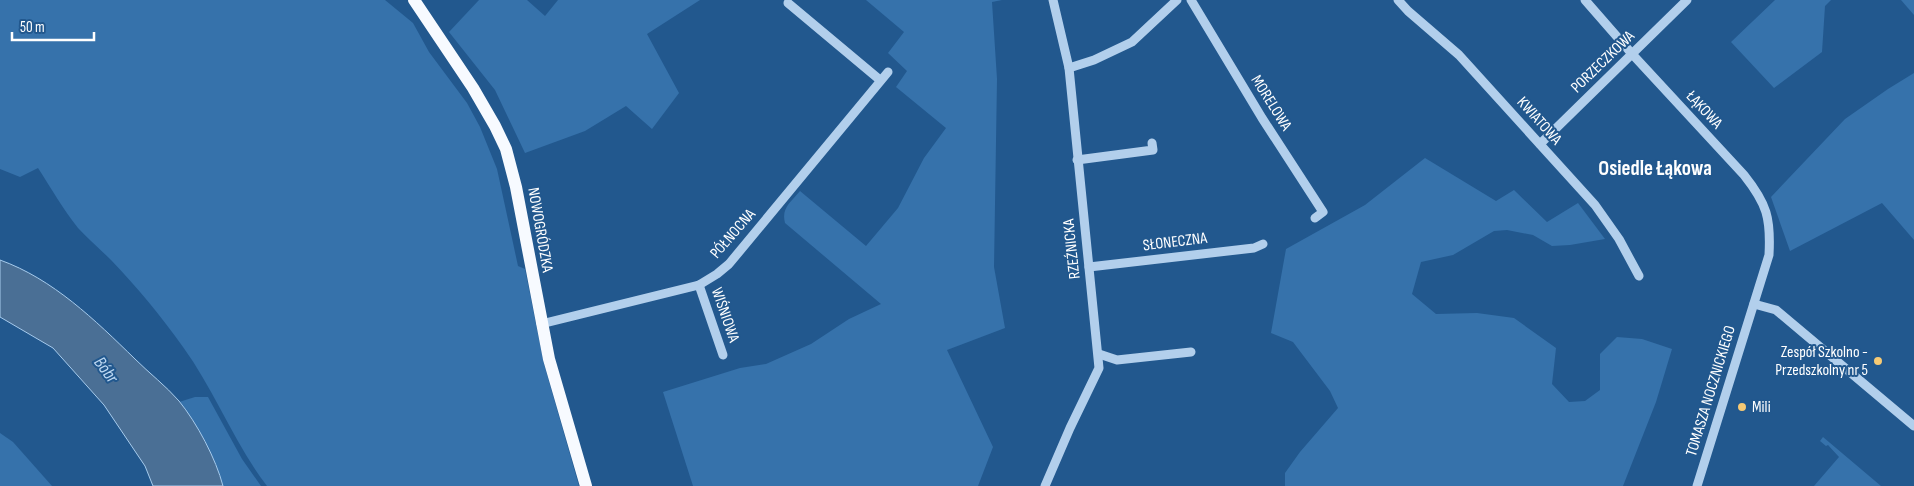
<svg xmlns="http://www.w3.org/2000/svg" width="1914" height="486" viewBox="0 0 1914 486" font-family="'Sofia Sans Condensed',sans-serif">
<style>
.green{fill:#3672ab}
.water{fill:#4a6f95;stroke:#a6cbed}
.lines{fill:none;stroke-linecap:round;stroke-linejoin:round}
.minor{stroke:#b2cfec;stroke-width:9}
.major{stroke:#f7faff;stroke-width:12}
.poi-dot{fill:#f7ca74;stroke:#22588e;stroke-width:2}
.labels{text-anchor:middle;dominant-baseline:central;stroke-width:4;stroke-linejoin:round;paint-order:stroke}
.street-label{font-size:16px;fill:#fff;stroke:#22588e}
.poi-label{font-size:16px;fill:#fff;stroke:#22588e;text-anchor:end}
.water-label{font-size:18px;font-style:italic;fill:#bed9f3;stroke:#22588e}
.district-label{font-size:21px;font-weight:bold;fill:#fff;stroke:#22588e}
</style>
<rect width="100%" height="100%" fill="#22588e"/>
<!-- green -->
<g class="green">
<path d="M 0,0 L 385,0 L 413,23 L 429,52 L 467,103 L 480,127 L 497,169 L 518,266 L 525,269 L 544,364 L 579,486 L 267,486 C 234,443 215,391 183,347 C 161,316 137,287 111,260 C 100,249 88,239 78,228 C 63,209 51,188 38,168 L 20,177 L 0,169 Z"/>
<path d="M 479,0 L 527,0 L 545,16 L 558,0 L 700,0 L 647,34 L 679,93 L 652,129 L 626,106 L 585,131 L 525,153 L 495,90 L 449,32 Z"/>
<path d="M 866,0 L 1002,0 L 992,2 L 997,79 L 994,267 L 1005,328 L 947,350 L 993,447 L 978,486 L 693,486 L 663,392 L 740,368 L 766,364 L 811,344 L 849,319 L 881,304 L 785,223 C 781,208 791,202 800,191 L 866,246 L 898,208 L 924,158 L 946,128 L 896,87 L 907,71 L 888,53 L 904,32 Z"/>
<path d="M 1775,0 L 1831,0 L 1825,6 L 1822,52 L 1774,88 L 1731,42 Z"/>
<path d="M 1901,0 L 1914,0 L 1914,15 Z"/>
<path d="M 1914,73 L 1914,240 L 1882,203 L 1790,251 L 1771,197 L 1845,119 L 1888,89 Z"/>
<path d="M 1425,158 L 1496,201 L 1514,190 L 1547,222 L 1578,203 L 1605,239 L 1570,245 L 1552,246 L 1533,235 L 1507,230 L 1494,231 L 1453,255 L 1421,262 L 1412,294 L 1436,314 L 1477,313 L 1514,318 L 1556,348 L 1552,384 L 1569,402 L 1585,401 L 1600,390 L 1600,354 L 1617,337 L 1642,339 L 1672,349 L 1656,402 L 1623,486 L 1285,486 L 1285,473 L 1300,452 L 1338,408 L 1330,391 L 1293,342 L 1271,333 L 1286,249 L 1365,205 Z"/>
<path d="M 195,397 L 208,397 L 242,459 L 261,486 L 223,486 C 215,456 197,428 179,402 Z"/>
<path d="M 0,433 L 13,442 L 52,486 L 0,486 Z"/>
<path d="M 1823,437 L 1881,486 L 1814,486 L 1839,457 L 1828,445 L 1826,446 L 1820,441 Z"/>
</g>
<!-- water -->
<path class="water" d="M 0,260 C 53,279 95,320 135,359 C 149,373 166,386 179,401 C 197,423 216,459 223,486 L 153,486 L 145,466 L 104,405 L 53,348 L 0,317 Z"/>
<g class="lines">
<!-- minor -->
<g class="minor">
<path d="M 1191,0 L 1262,118 L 1323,212 L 1315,218"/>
<path d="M 1398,0 L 1408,11 L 1459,55 L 1595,205 L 1619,239 L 1639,276"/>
<path d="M 1585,0 L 1633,55 L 1744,175 C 1767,204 1771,218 1769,255 L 1697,486"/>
<path d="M 788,3 L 880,80"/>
<path d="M 1069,68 L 1094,60 L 1132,42 L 1177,0"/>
<path d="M 1540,144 L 1687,0"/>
<path d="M 1077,160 L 1153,150 L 1152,143"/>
<path d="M 1089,267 L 1254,248 L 1263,244"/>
<path d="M 699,285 L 723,355"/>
<path d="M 1754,304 L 1776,310 L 1914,426"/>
<path d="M 541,324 L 699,285 L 717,274 L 729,264 L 888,72"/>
<path d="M 1099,354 L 1117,360 L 1191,352"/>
<path d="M 1045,486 L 1070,428 L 1099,368 L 1069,68 L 1053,0"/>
</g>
<!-- major -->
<path class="major" d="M 414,0 L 473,88 L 495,126 L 506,149 L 516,187 L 549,359 L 586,486"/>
</g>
<!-- markers -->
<g class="poi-dot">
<circle cx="1878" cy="361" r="5"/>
<circle cx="1742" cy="407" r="5"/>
</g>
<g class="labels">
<!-- street labels -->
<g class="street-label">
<text transform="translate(1603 62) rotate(-44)">PORZECZKOWA</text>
<text transform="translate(1271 103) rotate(58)">MORELOWA</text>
<text transform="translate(1704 110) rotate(47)">ŁĄKOWA</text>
<text transform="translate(1539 121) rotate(48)">KWIATOWA</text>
<text transform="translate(540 230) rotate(80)">NOWOGRÓDZKA</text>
<text transform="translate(733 234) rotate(-49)">PÓŁNOCNA</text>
<text transform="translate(1175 242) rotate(-7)">SŁONECZNA</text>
<text transform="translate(1072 249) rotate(-96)">RZEŹNICKA</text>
<text transform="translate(725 315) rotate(71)">WIŚNIOWA</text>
<text transform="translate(1711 391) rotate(-73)">TOMASZA NOCZNICKIEGO</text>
</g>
<!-- poi labels -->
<g class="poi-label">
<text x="1868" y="352">Zespół Szkolno -<tspan x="1868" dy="18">Przedszkolny nr 5</tspan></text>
<text x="1752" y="407" text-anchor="start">Mili</text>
</g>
<!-- water labels -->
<g class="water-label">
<text transform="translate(106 370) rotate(53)">Bóbr</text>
</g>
<!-- district labels -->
<g class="district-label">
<text x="1655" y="168">Osiedle Łąkowa</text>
</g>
</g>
<!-- scale -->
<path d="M12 32v8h82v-8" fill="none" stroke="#ffffff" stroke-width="2.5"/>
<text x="20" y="32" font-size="15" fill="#ffffff" stroke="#22588e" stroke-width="4" paint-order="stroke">50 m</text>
</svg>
